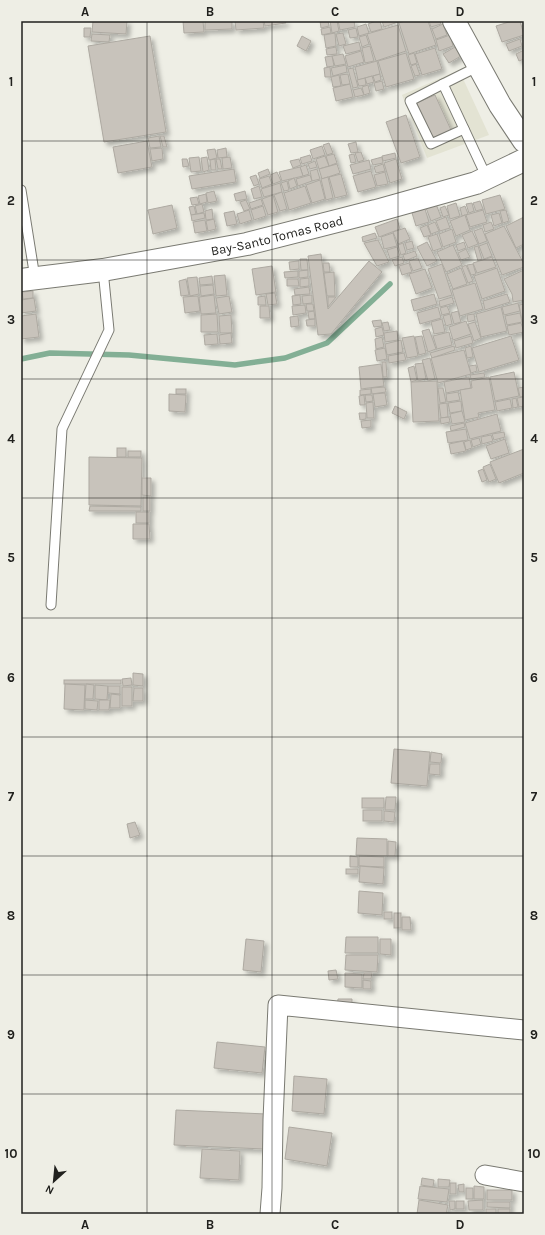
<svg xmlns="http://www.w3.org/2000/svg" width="545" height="1235" viewBox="0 0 545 1235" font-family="Karla,sans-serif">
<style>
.built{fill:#e3e3d3}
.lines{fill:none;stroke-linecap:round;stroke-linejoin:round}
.stream{stroke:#83af95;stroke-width:5.5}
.building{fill:#c8c3bb;stroke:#ada9a1;filter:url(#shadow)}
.service-casing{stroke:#7a7a72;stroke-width:11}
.minor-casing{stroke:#7a7a72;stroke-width:21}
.secondary-casing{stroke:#7a7a72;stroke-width:24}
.trunk-casing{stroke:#7a7a72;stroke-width:24}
.service{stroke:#fff;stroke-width:9}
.minor{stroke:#fff;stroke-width:19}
.secondary{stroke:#fff;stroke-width:22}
.trunk{stroke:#fff;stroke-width:22}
.grid{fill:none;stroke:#21211e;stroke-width:1;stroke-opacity:0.55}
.labels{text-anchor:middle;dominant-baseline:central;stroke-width:3;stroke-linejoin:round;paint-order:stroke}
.street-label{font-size:13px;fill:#21211e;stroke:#eeeee5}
.neatline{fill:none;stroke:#21211e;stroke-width:1.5}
.grid-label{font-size:13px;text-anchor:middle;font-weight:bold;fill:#21211e}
</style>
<defs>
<filter id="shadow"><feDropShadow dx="3.5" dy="3.5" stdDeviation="2" flood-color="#0004"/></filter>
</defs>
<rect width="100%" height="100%" fill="#eeeee5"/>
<!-- built -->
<path class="built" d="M 459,70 L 489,135 L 427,158 L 402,95 Z"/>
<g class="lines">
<!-- stream -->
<path class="stream" d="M 21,359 L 50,353 L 129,355 L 235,365 L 285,358 L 327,343 L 390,284"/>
</g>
<!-- building -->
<g class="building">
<path d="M 93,21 L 127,21 L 126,34 L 92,32 Z"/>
<path d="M 183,21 L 203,21 L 204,32 L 184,33 Z"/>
<path d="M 205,21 L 232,21 L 232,29 L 205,30 Z"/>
<path d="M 235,21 L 263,21 L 264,28 L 236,30 Z"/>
<path d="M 264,21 L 285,21 L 286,23 L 265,26 Z"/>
<path d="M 320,21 L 328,21 L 329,26 L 321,28 Z"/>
<path d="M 330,21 L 337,21 L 339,31 L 332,33 Z"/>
<path d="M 338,21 L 354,21 L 355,27 L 340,30 Z"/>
<path d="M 376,21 L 380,21 L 382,29 L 371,32 L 368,24 Z"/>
<path d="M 382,21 L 401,21 L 384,27 Z"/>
<path d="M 405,21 L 428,21 L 436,45 L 409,54 L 399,23 Z"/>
<path d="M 429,21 L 440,21 L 441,24 L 431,27 Z"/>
<path d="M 512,21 L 520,21 L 524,35 L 502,42 L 496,26 Z"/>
<path d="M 366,24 L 369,33 L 359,36 L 357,27 Z"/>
<path d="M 443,24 L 447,35 L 436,39 L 432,29 Z"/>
<path d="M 398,25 L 406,51 L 376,61 L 367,34 Z"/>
<path d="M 330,27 L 331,33 L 322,35 L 321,29 Z"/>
<path d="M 84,28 L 91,28 L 90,37 L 84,37 Z"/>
<path d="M 356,28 L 358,37 L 350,38 L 348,30 Z"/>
<path d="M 335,33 L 336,46 L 326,48 L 324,35 Z"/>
<path d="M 343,33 L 346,44 L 339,46 L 336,34 Z"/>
<path d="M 92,34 L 110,35 L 109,42 L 91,41 Z"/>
<path d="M 366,35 L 369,44 L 362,47 L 359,37 Z"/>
<path d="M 450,35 L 453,46 L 439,51 L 436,40 Z"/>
<path d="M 150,36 L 166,132 L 104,142 L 88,46 Z"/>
<path d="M 302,36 L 311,41 L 306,51 L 297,46 Z"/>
<path d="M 520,39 L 522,46 L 509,51 L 506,44 Z"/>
<path d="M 359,42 L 361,50 L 346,54 L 343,46 Z"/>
<path d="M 370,46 L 374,61 L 365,63 L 362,48 Z"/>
<path d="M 336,47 L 337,54 L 327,55 L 326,49 Z"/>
<path d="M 455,47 L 461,56 L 449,63 L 443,54 Z"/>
<path d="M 435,48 L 442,69 L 422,75 L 415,54 Z"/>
<path d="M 524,50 L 524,59 L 519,61 L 516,54 Z"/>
<path d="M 361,51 L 364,62 L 348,67 L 345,56 Z"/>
<path d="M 406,53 L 414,79 L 386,87 L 378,61 Z"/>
<path d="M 414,53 L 417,63 L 411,65 L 408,55 Z"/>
<path d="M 343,54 L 346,64 L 335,66 L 332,56 Z"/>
<path d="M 332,56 L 334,66 L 327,67 L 325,57 Z"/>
<path d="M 377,61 L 380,74 L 358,80 L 355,67 Z"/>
<path d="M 416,64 L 420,75 L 415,76 L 411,66 Z"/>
<path d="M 346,65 L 347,72 L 333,76 L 331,68 Z"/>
<path d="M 330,67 L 331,77 L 325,77 L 324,68 Z"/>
<path d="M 353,68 L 358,87 L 353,88 L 348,69 Z"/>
<path d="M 348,74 L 350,84 L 342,85 L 340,75 Z"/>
<path d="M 380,74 L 381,80 L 375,82 L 373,76 Z"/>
<path d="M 339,75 L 341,86 L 333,87 L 331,77 Z"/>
<path d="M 372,76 L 374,82 L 367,84 L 365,78 Z"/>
<path d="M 365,78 L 366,85 L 359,86 L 357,80 Z"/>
<path d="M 382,81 L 384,89 L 376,91 L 374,83 Z"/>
<path d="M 350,84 L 353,97 L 336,101 L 333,88 Z"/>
<path d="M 368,85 L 370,93 L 364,95 L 362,87 Z"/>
<path d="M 361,88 L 364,95 L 355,97 L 353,90 Z"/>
<path d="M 435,95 L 451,130 L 432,138 L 416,103 Z"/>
<path d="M 406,115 L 420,157 L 401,163 L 386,122 Z"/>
<path d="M 159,136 L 161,147 L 150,148 L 148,138 Z"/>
<path d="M 160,136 L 164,136 L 167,147 L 163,147 Z"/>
<path d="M 147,141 L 152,167 L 118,173 L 113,147 Z"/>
<path d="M 356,142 L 358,152 L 351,153 L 348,144 Z"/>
<path d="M 329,143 L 333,153 L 327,155 L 323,145 Z"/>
<path d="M 322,146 L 325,155 L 313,159 L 310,150 Z"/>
<path d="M 162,148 L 163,159 L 152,161 L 150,149 Z"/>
<path d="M 226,148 L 227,157 L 218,158 L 217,150 Z"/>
<path d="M 215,149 L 217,158 L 209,160 L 207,150 Z"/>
<path d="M 361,152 L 364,160 L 358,162 L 355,153 Z"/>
<path d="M 395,153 L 396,158 L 383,161 L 382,156 Z"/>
<path d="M 334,154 L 337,163 L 329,166 L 326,156 Z"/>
<path d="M 354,154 L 356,162 L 351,163 L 349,155 Z"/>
<path d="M 310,155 L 312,161 L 302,164 L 300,158 Z"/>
<path d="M 325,156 L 329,166 L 319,169 L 316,159 Z"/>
<path d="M 199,157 L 201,171 L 191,172 L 189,158 Z"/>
<path d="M 207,157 L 209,170 L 203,172 L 201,158 Z"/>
<path d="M 230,157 L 232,168 L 223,169 L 222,158 Z"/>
<path d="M 382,157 L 383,163 L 373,165 L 371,160 Z"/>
<path d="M 182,159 L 187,159 L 189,166 L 183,167 Z"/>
<path d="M 215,159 L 216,170 L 211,170 L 210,160 Z"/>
<path d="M 216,159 L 220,159 L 222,169 L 218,169 Z"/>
<path d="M 299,159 L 301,165 L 293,168 L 290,161 Z"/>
<path d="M 396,159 L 402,179 L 390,183 L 384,163 Z"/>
<path d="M 369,160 L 371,169 L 353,174 L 350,165 Z"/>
<path d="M 315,161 L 317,167 L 310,169 L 308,164 Z"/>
<path d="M 337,164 L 340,173 L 322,179 L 319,169 Z"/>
<path d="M 383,164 L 385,171 L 376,173 L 374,167 Z"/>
<path d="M 306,165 L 309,174 L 303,176 L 300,167 Z"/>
<path d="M 300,167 L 303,176 L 282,181 L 279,172 Z"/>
<path d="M 234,169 L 236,182 L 192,189 L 189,176 Z"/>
<path d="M 268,169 L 270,174 L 260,178 L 258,173 Z"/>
<path d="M 317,169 L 320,179 L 312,181 L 310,171 Z"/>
<path d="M 371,171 L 376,187 L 358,192 L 353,176 Z"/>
<path d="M 277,172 L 281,181 L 273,184 L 270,175 Z"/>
<path d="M 385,172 L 388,184 L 377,186 L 374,175 Z"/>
<path d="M 341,174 L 347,195 L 335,198 L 329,177 Z"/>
<path d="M 256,175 L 259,184 L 254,186 L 250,177 Z"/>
<path d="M 310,175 L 312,181 L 298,186 L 296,179 Z"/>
<path d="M 269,176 L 272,184 L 262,188 L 259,179 Z"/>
<path d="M 328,177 L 333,198 L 326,200 L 321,179 Z"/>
<path d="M 294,178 L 297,186 L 290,189 L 288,181 Z"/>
<path d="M 320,180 L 325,199 L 312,203 L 306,185 Z"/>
<path d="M 287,181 L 289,190 L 284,191 L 281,183 Z"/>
<path d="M 280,183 L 282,192 L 264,197 L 261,189 Z"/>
<path d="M 259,186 L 262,197 L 254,199 L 251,189 Z"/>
<path d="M 305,186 L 311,203 L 289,210 L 284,193 Z"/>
<path d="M 214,191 L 217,201 L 208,203 L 206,193 Z"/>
<path d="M 245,191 L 247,199 L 236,201 L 234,194 Z"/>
<path d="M 282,192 L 287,209 L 280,211 L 274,195 Z"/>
<path d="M 206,194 L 207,202 L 200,204 L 198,196 Z"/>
<path d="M 273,195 L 278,212 L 268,215 L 262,199 Z"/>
<path d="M 500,195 L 505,209 L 486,214 L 482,200 Z"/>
<path d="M 197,197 L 199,204 L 192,205 L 190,198 Z"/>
<path d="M 261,199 L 263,205 L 251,209 L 249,203 Z"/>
<path d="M 246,200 L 250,209 L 244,211 L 240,202 Z"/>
<path d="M 480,201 L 483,209 L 476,211 L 473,203 Z"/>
<path d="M 456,203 L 460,216 L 450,219 L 447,206 Z"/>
<path d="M 472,203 L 474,211 L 469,213 L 466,204 Z"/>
<path d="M 202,204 L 204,212 L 197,214 L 195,206 Z"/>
<path d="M 436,204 L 441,217 L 431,221 L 426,208 Z"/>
<path d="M 172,205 L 177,228 L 153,234 L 148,210 Z"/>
<path d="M 194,206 L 196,214 L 191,215 L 189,207 Z"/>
<path d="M 263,206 L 266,216 L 254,220 L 251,210 Z"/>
<path d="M 445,206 L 449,215 L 443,217 L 440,208 Z"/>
<path d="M 465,206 L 468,214 L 462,216 L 460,208 Z"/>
<path d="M 212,209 L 213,219 L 206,220 L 205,211 Z"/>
<path d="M 425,209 L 429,222 L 416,226 L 412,213 Z"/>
<path d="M 249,210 L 252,220 L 240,224 L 237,214 Z"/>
<path d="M 483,210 L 487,222 L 470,227 L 466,215 Z"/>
<path d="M 506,210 L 509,221 L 503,223 L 500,211 Z"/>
<path d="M 234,211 L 237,224 L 227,226 L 224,213 Z"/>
<path d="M 204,213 L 205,218 L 192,221 L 191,215 Z"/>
<path d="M 499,213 L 502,223 L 494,226 L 491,215 Z"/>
<path d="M 465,215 L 470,230 L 456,236 L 450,221 Z"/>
<path d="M 446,217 L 450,228 L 440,231 L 436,221 Z"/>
<path d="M 524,217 L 524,244 L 516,248 L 506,226 Z"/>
<path d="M 214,219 L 216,229 L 208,231 L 206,221 Z"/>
<path d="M 397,219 L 400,229 L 379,237 L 375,227 Z"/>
<path d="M 205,220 L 207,231 L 195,233 L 193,222 Z"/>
<path d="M 435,222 L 439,231 L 431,234 L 428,225 Z"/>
<path d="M 491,222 L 494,229 L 485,232 L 483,225 Z"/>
<path d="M 427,225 L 431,235 L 424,237 L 420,228 Z"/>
<path d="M 504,226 L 524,264 L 524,267 L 502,275 L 485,234 Z"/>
<path d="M 405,228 L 410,239 L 398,244 L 393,232 Z"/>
<path d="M 482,228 L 487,241 L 479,244 L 474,231 Z"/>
<path d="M 452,229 L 456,242 L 443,247 L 439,234 Z"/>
<path d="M 472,231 L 478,244 L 468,248 L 462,235 Z"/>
<path d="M 375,233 L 377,238 L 363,242 L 362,237 Z"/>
<path d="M 393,233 L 397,246 L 384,249 L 381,237 Z"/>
<path d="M 437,234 L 442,248 L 433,251 L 428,237 Z"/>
<path d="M 378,240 L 389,262 L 377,266 L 364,243 Z"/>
<path d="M 412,241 L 414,248 L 407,250 L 405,243 Z"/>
<path d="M 427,242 L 437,261 L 427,266 L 417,247 Z"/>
<path d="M 464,242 L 466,248 L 458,251 L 456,245 Z"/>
<path d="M 403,243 L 406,253 L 401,255 L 398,245 Z"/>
<path d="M 487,243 L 492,256 L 484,259 L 479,246 Z"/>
<path d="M 453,245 L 462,265 L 446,272 L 437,252 Z"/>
<path d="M 478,246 L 482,259 L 478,261 L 474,247 Z"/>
<path d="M 397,247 L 400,256 L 390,259 L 387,250 Z"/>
<path d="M 466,249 L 470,257 L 461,260 L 458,253 Z"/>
<path d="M 415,251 L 417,256 L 405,261 L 403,255 Z"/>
<path d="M 321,254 L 328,309 L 369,261 L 382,272 L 331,334 L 318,335 L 308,256 Z"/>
<path d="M 402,257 L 404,263 L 395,266 L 392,260 Z"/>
<path d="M 492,257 L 496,267 L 477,273 L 473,263 Z"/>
<path d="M 418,258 L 422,268 L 413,271 L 409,261 Z"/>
<path d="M 300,259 L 307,259 L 308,270 L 301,270 Z"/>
<path d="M 299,261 L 299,269 L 290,270 L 289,262 Z"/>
<path d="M 323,263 L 329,263 L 330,272 L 324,272 Z"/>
<path d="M 409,263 L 412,272 L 402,275 L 399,266 Z"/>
<path d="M 442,264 L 452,295 L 439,299 L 428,269 Z"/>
<path d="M 473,264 L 476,274 L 471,275 L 467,265 Z"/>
<path d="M 466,265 L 473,281 L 468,283 L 462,267 Z"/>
<path d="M 272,266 L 276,292 L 256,295 L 252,269 Z"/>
<path d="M 461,268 L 467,284 L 453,289 L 447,274 Z"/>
<path d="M 497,268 L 505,291 L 482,299 L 474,276 Z"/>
<path d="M 425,269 L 432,288 L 416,294 L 409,274 Z"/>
<path d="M 308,270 L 308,277 L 299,278 L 299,271 Z"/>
<path d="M 524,270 L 524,300 L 513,302 L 512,294 L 504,279 Z"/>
<path d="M 298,271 L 298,277 L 285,278 L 284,272 Z"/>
<path d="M 334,272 L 335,296 L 327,296 L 324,273 Z"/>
<path d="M 225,275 L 227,295 L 216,296 L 214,276 Z"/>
<path d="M 212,276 L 213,284 L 200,285 L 199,278 Z"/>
<path d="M 197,277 L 199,294 L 190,296 L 187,278 Z"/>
<path d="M 309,278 L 309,286 L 300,287 L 300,279 Z"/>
<path d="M 186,279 L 189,295 L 181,296 L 179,281 Z"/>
<path d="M 287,279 L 298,279 L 299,286 L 287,286 Z"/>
<path d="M 475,283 L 483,309 L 460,316 L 452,290 Z"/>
<path d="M 213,285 L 214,294 L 201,296 L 200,286 Z"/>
<path d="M 309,287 L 310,294 L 295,295 L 294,289 Z"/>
<path d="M 33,291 L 33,298 L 23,299 L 22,292 Z"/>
<path d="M 275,293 L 277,304 L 268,305 L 266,294 Z"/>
<path d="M 434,294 L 437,304 L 414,311 L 411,300 Z"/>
<path d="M 507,294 L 510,302 L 485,310 L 483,301 Z"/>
<path d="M 214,295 L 216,313 L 201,314 L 199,297 Z"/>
<path d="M 300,295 L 301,304 L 293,305 L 292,296 Z"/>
<path d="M 312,295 L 312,303 L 303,304 L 302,296 Z"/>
<path d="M 198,296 L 200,311 L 185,313 L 183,297 Z"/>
<path d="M 229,296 L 232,312 L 219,314 L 216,298 Z"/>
<path d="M 265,296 L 266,305 L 258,305 L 258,297 Z"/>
<path d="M 328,297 L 336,297 L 328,307 Z"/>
<path d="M 452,297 L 454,303 L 440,307 L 439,301 Z"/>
<path d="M 34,298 L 36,311 L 21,313 L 21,300 Z"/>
<path d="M 518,303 L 520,311 L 504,315 L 502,307 Z"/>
<path d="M 306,304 L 313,304 L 314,311 L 307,311 Z"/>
<path d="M 524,304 L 524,330 L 519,305 Z"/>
<path d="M 305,305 L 306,313 L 293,315 L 292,306 Z"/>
<path d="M 260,306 L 269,306 L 270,318 L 260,318 Z"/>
<path d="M 447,306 L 450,313 L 442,315 L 440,308 Z"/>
<path d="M 438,307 L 441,318 L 420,324 L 417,313 Z"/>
<path d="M 501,307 L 507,331 L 481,337 L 476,314 Z"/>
<path d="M 314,311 L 315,319 L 309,319 L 308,312 Z"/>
<path d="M 458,311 L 461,322 L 454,324 L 451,313 Z"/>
<path d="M 520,313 L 522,322 L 507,325 L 505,316 Z"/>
<path d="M 36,314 L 39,337 L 21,339 L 21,316 Z"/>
<path d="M 217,314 L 218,332 L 201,332 L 201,315 Z"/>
<path d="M 450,314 L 452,324 L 446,326 L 443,316 Z"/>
<path d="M 474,314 L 475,320 L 468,322 L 467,315 Z"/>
<path d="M 231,315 L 232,333 L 220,333 L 219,316 Z"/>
<path d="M 298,316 L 299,326 L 291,327 L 290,317 Z"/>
<path d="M 315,319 L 315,326 L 307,326 L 306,320 Z"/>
<path d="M 442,319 L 445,332 L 434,334 L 431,322 Z"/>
<path d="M 381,320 L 382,326 L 374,327 L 372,321 Z"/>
<path d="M 466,321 L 471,334 L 453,340 L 449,327 Z"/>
<path d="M 388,322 L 390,330 L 384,331 L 382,323 Z"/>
<path d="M 475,322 L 481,338 L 474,341 L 468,324 Z"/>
<path d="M 521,323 L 524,332 L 509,335 L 507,326 Z"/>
<path d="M 382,327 L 384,335 L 376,337 L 375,329 Z"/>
<path d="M 429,329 L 436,349 L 428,352 L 422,331 Z"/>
<path d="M 397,331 L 398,340 L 385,342 L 384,333 Z"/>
<path d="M 449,332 L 452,345 L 437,349 L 433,336 Z"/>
<path d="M 231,333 L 232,343 L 220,344 L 219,335 Z"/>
<path d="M 217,334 L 218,344 L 205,345 L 204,335 Z"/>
<path d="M 414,336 L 418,356 L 407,358 L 402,338 Z"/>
<path d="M 422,336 L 426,353 L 419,355 L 415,337 Z"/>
<path d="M 471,336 L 473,343 L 456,348 L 454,341 Z"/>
<path d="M 511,336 L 519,360 L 479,372 L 472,348 Z"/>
<path d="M 382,337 L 384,347 L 376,349 L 375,339 Z"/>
<path d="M 401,340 L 403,352 L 387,355 L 385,344 Z"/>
<path d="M 454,346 L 455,350 L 432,358 L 430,353 Z"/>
<path d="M 471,346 L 473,357 L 467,358 L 465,348 Z"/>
<path d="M 385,348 L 387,359 L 377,361 L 375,350 Z"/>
<path d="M 464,350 L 471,374 L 438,383 L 431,358 Z"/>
<path d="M 404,353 L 406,360 L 389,363 L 388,356 Z"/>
<path d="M 430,358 L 435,379 L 428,381 L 422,360 Z"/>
<path d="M 382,362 L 386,362 L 387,377 L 383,377 Z"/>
<path d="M 423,363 L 426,379 L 418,381 L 415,364 Z"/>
<path d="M 381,364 L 384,386 L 361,389 L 359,367 Z"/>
<path d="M 476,365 L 477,371 L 471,373 L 469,366 Z"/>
<path d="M 414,366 L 417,380 L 411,382 L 408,368 Z"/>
<path d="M 514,372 L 519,396 L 495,401 L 490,377 Z"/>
<path d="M 484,373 L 485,377 L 471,379 L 470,375 Z"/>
<path d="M 469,377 L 471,388 L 446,393 L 444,382 Z"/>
<path d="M 489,377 L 495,410 L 478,413 L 479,417 L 465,420 L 460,390 L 472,388 L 471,381 Z"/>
<path d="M 437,381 L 439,421 L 413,422 L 411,382 Z"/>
<path d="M 385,387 L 386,392 L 372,394 L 371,388 Z"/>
<path d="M 524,387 L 524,396 L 520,397 L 518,388 Z"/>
<path d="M 438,388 L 443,388 L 446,402 L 440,403 Z"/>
<rect x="176" y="389" width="10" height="5"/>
<path d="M 371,389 L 371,394 L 360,395 L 360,390 Z"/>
<path d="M 458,392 L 460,400 L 447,402 L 446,394 Z"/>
<path d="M 385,393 L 387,405 L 375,407 L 373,394 Z"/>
<path d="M 169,394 L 186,395 L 185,412 L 169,411 Z"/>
<path d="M 364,395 L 365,405 L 360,405 L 359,396 Z"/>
<path d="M 365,395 L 372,395 L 373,401 L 366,402 Z"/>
<path d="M 524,397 L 524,406 L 519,407 L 517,398 Z"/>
<path d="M 516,398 L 518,407 L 513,408 L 512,399 Z"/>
<path d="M 510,399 L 512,408 L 497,411 L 495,402 Z"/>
<path d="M 461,401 L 462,411 L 450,413 L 448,403 Z"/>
<path d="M 373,402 L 374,418 L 367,418 L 366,403 Z"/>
<path d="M 447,403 L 448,417 L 441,418 L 439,404 Z"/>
<path d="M 395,406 L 407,412 L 404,419 L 392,413 Z"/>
<path d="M 462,411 L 465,422 L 452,424 L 450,414 Z"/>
<path d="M 359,413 L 366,413 L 366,419 L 360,420 Z"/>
<path d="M 497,414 L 501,431 L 470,439 L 465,423 Z"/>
<path d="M 449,417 L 450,422 L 441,424 L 440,418 Z"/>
<path d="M 371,420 L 371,427 L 362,428 L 361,421 Z"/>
<path d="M 464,423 L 465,427 L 451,431 L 450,426 Z"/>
<path d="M 466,429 L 468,440 L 448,443 L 446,432 Z"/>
<path d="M 504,432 L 505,437 L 494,440 L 492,434 Z"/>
<path d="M 491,435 L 493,441 L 482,444 L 481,437 Z"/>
<path d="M 479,438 L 481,444 L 473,447 L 471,440 Z"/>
<path d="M 505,439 L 509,453 L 491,459 L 486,446 Z"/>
<path d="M 470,440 L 472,448 L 466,450 L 464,442 Z"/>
<path d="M 463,441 L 466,451 L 451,454 L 449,444 Z"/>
<rect x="117" y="448" width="9" height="9"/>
<path d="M 524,449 L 524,473 L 499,483 L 490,462 Z"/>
<rect x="128" y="451" width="13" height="6"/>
<path d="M 89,457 L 142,458 L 141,506 L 89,505 Z"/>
<path d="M 490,464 L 496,479 L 489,482 L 483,467 Z"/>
<path d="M 483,469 L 487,480 L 482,482 L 478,471 Z"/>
<path d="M 142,478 L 151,478 L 151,496 L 142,495 Z"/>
<rect x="143" y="497" width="7" height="14"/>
<path d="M 90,506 L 141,507 L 141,511 L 89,511 Z"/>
<rect x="136" y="512" width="13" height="11"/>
<path d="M 133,524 L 149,524 L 150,539 L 133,539 Z"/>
<path d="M 133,673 L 143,674 L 143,686 L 133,685 Z"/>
<path d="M 131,678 L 132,685 L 123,686 L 122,679 Z"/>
<rect x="64" y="680" width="57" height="4"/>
<path d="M 65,684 L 85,685 L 84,710 L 64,709 Z"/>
<path d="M 86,684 L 94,685 L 93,699 L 85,699 Z"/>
<path d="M 95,685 L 108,686 L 107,700 L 95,699 Z"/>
<path d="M 108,686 L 120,686 L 120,694 L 108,693 Z"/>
<rect x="122" y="687" width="10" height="19"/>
<path d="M 134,688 L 143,688 L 143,701 L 133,701 Z"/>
<path d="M 111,694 L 120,695 L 120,708 L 110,708 Z"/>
<path d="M 85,700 L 98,701 L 97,710 L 85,709 Z"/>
<path d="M 99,700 L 110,700 L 109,710 L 99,710 Z"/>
<path d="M 394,749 L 430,752 L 427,786 L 391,783 Z"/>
<path d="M 431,752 L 442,754 L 441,763 L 430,762 Z"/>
<path d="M 430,764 L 440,764 L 440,775 L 429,774 Z"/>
<path d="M 386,797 L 396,797 L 395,810 L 385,810 Z"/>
<rect x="362" y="798" width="22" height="10"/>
<rect x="363" y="810" width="19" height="11"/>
<path d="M 384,811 L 395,812 L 394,822 L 384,821 Z"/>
<path d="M 135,822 L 140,835 L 130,838 L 127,824 Z"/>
<path d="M 357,838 L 387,839 L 387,856 L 356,855 Z"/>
<path d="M 388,841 L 396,842 L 395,856 L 388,856 Z"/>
<path d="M 350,856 L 358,857 L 358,867 L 350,867 Z"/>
<path d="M 359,856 L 384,857 L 384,867 L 359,866 Z"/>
<path d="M 360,866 L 384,868 L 383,884 L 359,882 Z"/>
<rect x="346" y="869" width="12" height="5"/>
<path d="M 359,891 L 383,893 L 382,915 L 358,913 Z"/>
<rect x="384" y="912" width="8" height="7"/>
<rect x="394" y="913" width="7" height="15"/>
<path d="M 402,917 L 410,917 L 411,930 L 402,930 Z"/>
<path d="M 346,937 L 378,937 L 378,953 L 345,953 Z"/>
<path d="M 246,939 L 264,941 L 261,972 L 243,970 Z"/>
<path d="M 380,939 L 391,939 L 391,955 L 380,954 Z"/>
<path d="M 346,955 L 378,955 L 377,972 L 345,970 Z"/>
<path d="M 336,970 L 338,979 L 329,980 L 328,971 Z"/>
<path d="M 345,973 L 362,974 L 362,988 L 345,987 Z"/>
<path d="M 364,973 L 372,973 L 371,979 L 363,979 Z"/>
<path d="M 363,980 L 371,981 L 371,989 L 363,989 Z"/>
<path d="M 338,999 L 352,999 L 352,1007 L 337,1006 Z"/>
<path d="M 217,1042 L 265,1047 L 262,1073 L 214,1068 Z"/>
<path d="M 294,1076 L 327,1079 L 324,1114 L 292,1111 Z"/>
<path d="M 176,1110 L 266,1114 L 264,1149 L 174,1145 Z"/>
<path d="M 289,1127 L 332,1133 L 327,1166 L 285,1159 Z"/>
<path d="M 202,1149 L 240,1151 L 239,1180 L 200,1178 Z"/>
<path d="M 422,1178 L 434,1180 L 433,1187 L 421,1185 Z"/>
<path d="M 438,1179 L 450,1180 L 449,1187 L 438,1187 Z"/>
<rect x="450" y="1183" width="6" height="11"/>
<path d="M 464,1184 L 464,1192 L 459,1192 L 458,1185 Z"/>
<path d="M 420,1186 L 449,1189 L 447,1202 L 418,1199 Z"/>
<path d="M 474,1186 L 484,1187 L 484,1199 L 474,1199 Z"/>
<rect x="466" y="1188" width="7" height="11"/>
<rect x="487" y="1190" width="25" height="10"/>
<path d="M 419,1200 L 448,1205 L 446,1214 L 417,1214 Z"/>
<path d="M 483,1200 L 483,1210 L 469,1210 L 468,1201 Z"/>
<path d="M 449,1201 L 455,1201 L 455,1209 L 450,1210 Z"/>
<rect x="456" y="1201" width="8" height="8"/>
<path d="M 487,1202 L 510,1202 L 510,1208 L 487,1207 Z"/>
<rect x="486" y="1209" width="10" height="5"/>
<rect x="498" y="1209" width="12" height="5"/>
</g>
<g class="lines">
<defs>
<g id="service">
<path d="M 479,66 L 443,84 L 487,178"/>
<path d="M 443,84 L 410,101 L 431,144 L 464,129"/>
<path d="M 21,190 L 35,278"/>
<path d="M 51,605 L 62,429 L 109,330 L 103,270"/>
</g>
<g id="minor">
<path d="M 485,1175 L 524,1182"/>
<path d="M 270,1214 L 272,1188 L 273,1120 L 278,1005 L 524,1030"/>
</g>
<g id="secondary">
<path id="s1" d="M 21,280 L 103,270 L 247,244 L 376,211 L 476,183 L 524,160"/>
</g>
<path id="trunk" d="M 454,21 L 500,105 L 524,141"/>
</defs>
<!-- service casing -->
<use href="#service" class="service-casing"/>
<!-- minor casing -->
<use href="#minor" class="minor-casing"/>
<!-- secondary casing -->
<use href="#secondary" class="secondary-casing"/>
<!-- trunk casing -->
<use href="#trunk" class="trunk-casing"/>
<!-- service -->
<use href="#service" class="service"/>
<!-- minor -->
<use href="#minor" class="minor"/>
<!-- secondary -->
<use href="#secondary" class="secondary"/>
<!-- trunk -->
<use href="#trunk" class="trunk"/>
</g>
<!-- grid -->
<path class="grid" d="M 147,21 L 147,1214M 272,21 L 272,1214M 398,21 L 398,1214M 21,141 L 524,141M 21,260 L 524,260M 21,379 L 524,379M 21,498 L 524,498M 21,618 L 524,618M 21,737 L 524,737M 21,856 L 524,856M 21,975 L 524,975M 21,1094 L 524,1094"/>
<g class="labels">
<!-- street labels -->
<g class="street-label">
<text stroke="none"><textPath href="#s1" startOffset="260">Bay-Santo Tomas Road</textPath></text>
</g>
</g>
<!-- border -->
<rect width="545" height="1235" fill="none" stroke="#eeeee5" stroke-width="44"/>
<!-- north arrow -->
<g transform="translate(54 1181) rotate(207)" stroke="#eeeee5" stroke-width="3" paint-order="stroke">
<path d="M0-3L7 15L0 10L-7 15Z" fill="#21211e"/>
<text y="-6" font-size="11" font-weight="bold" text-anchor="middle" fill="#21211e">N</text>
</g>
<rect x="22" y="22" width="501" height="1191" class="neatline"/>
<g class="grid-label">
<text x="85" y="16">A</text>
<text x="210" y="16">B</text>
<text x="335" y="16">C</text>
<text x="460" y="16">D</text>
<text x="11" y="86">1</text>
<text x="534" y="86">1</text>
<text x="11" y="205">2</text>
<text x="534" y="205">2</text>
<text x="11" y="324">3</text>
<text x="534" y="324">3</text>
<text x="11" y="443">4</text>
<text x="534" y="443">4</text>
<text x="11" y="562">5</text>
<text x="534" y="562">5</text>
<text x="11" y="682">6</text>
<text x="534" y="682">6</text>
<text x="11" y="801">7</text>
<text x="534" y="801">7</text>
<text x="11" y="920">8</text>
<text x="534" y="920">8</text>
<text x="11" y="1039">9</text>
<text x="534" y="1039">9</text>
<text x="11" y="1158">10</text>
<text x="534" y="1158">10</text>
<text x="85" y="1229">A</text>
<text x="210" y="1229">B</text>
<text x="335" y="1229">C</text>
<text x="460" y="1229">D</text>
</g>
</svg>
